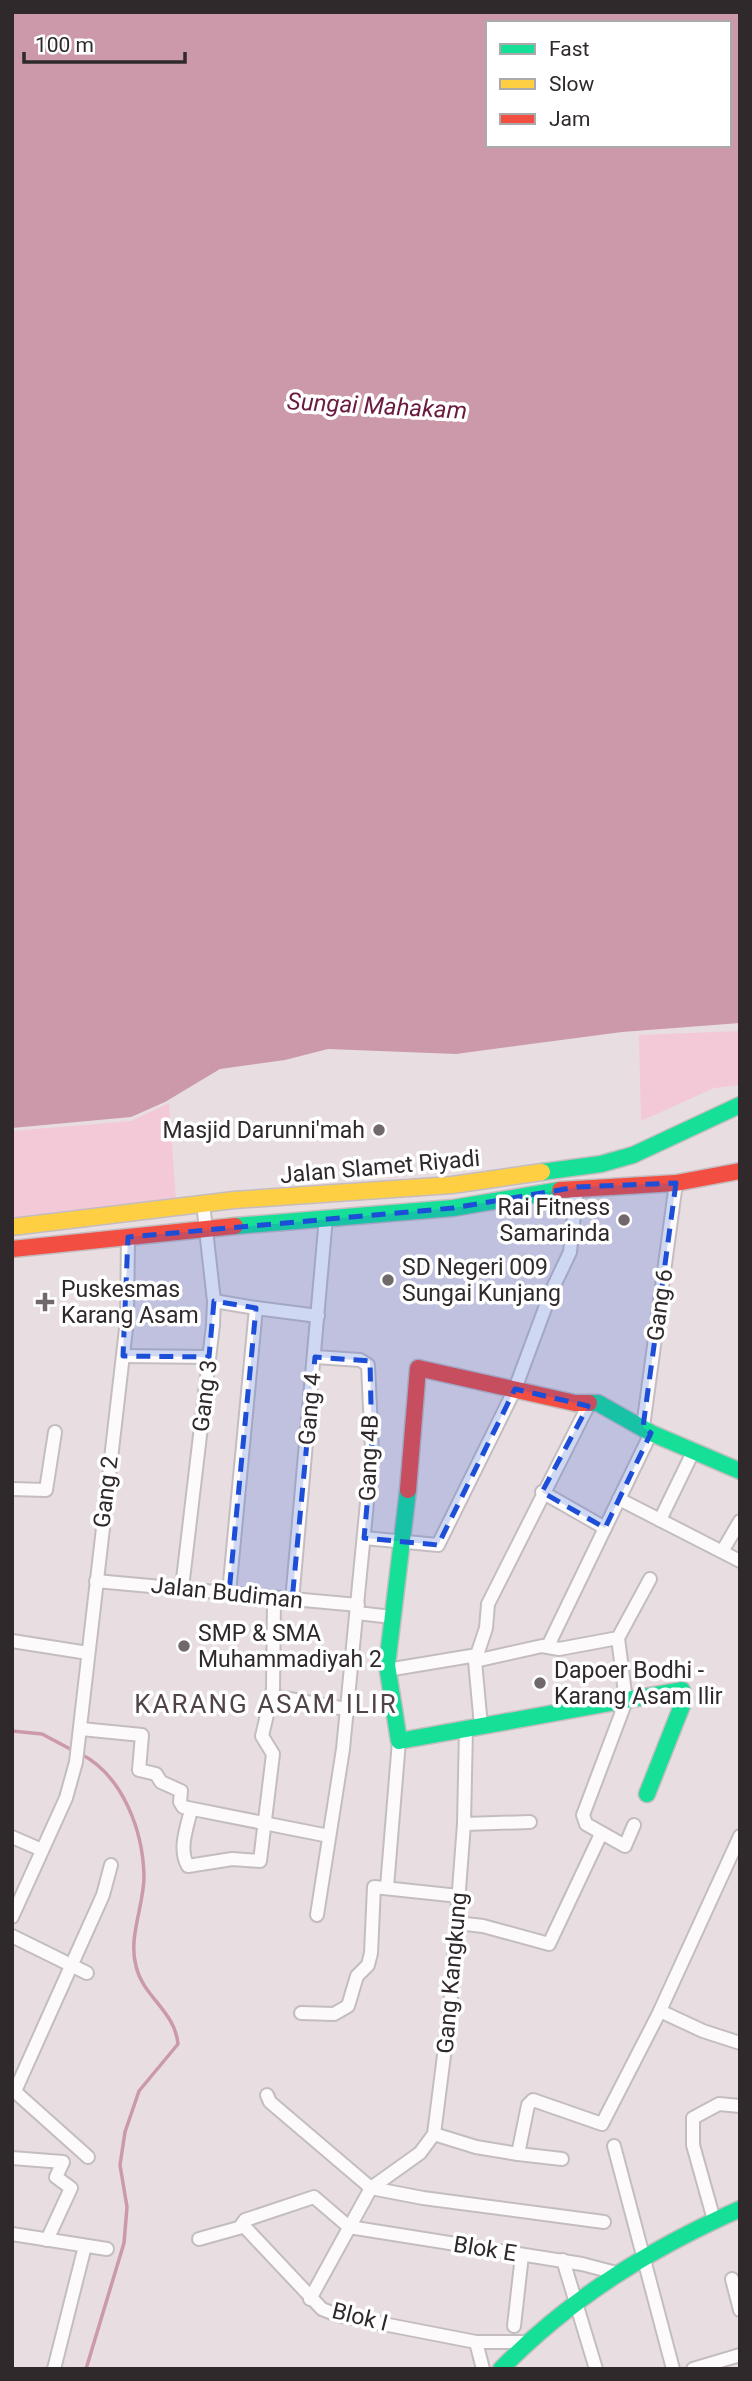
<svg xmlns="http://www.w3.org/2000/svg" width="752" height="2381" viewBox="0 0 752 2381" font-family="Roboto,sans-serif">
<style>
.green{fill:#f3c8d7}
.water{fill:#cb99aa;fill-rule:evenodd}
.lines{fill:none;stroke-linecap:round;stroke-linejoin:round}
.stream{stroke:#cb99aa;stroke-width:3.5}
.street-casing{stroke:#c4bdc0;stroke-width:16}
.fast-casing{stroke:#c4bdc0;stroke-width:19}
.slow-casing{stroke:#c4bdc0;stroke-width:19}
.jam-casing{stroke:#c4bdc0;stroke-width:19}
.street{stroke:#fcfafa;stroke-width:12}
.fast{stroke:#16e098;stroke-width:16}
.slow{stroke:#ffcf43;stroke-width:16}
.jam{stroke:#f24e42;stroke-width:16}
.marked{fill:#1d4ed8;fill-opacity:0.2;stroke:#1d4ed8;stroke-width:5;stroke-dasharray:14 9;stroke-linejoin:round}
.poi-dot{fill:#70686b;stroke:#fff;stroke-width:2.5}
.labels{text-anchor:middle;dominant-baseline:central;stroke-width:7;stroke-linejoin:round;paint-order:stroke}
.poi-label{font-size:23px;fill:#2f292b;stroke:#fff;text-anchor:start}
.street-label{font-size:23px;fill:#2f292b;stroke:#fff}
.water-label{font-size:24px;font-style:italic;fill:#6b1a3f;stroke:#fff}
.quarter-label{font-size:26px;letter-spacing:2px;fill:#514448;stroke:#fff}
</style>
<rect width="100%" height="100%" fill="#e8dee1"/>
<!-- green -->
<g class="green">
<path d="M 740,1031 L 740,1085 L 714,1088 L 641,1121 L 639,1035 Z"/>
<path d="M 169,1103 L 176,1200 L 12,1219 L 12,1131 L 131,1121 Z"/>
</g>
<!-- water -->
<path class="water" d="M 12,12 L 740,12 L 740,1023 L 622,1032 L 456,1054 L 328,1049 L 285,1060 L 220,1069 L 165,1102 L 131,1117 L 12,1128 ZM 488,23 L 729,23 L 729,145 L 488,145 Z"/>
<g class="lines">
<!-- stream -->
<g class="stream">
<path d="M 12,1731 L 42,1734 L 74,1751"/>
<path d="M 81,1754 C 123,1776 143,1831 144,1876 C 144,1906 128,1937 136,1966 C 143,1997 175,2011 178,2044 L 139,2091 L 125,2132 L 120,2165 L 127,2207 L 124,2243 L 86,2369"/>
</g>
<defs>
<g id="street">
<path d="M 214,1301 L 256,1308 L 229,1593"/>
<path d="M 256,1308 L 318,1316"/>
<path d="M 123,1356 L 209,1357"/>
<path d="M 315,1357 L 360,1360 L 368,1365 L 372,1451 L 343,1749 L 317,1915"/>
<path d="M 643,1427 L 676,1183"/>
<path d="M 12,1489 L 46,1490 L 55,1432"/>
<path d="M 542,1492 L 605,1528"/>
<path d="M 619,1499 L 740,1561"/>
<path d="M 660,1520 L 693,1452"/>
<path d="M 364,1538 L 438,1545 L 515,1389 L 551,1292 L 570,1252 L 577,1187"/>
<path d="M 723,1550 L 740,1521"/>
<path d="M 96,1581 L 358,1605"/>
<path d="M 182,1588 L 213,1325 L 214,1301 L 203,1203"/>
<path d="M 292,1601 L 326,1217"/>
<path d="M 357,1613 L 392,1617"/>
<path d="M 618,1638 L 626,1701 L 583,1815 L 586,1824 L 625,1846 L 634,1825"/>
<path d="M 12,1641 L 88,1653"/>
<path d="M 548,1646 L 651,1433"/>
<path d="M 475,1661 L 542,1646 L 559,1649 L 618,1638 L 650,1579"/>
<path d="M 387,1670 L 477,1655"/>
<path d="M 272,1696 L 346,1709"/>
<path d="M 481,1726 L 475,1661 L 486,1628 L 488,1604 L 590,1402"/>
<path d="M 81,1729 L 142,1735 L 139,1770 L 156,1774 L 161,1782 L 181,1791 L 180,1802 L 183,1807 L 329,1836"/>
<path d="M 191,1810 C 187,1827 178,1850 188,1866 L 232,1859 L 260,1861 L 273,1754 L 262,1736 L 273,1689 L 274,1599"/>
<path d="M 464,1824 L 530,1822"/>
<path d="M 12,1837 L 42,1850"/>
<path d="M 387,1887 L 399,1741"/>
<path d="M 12,1917 L 66,1798 L 76,1762 L 127,1320 L 128,1237"/>
<path d="M 457,1923 L 483,1926 L 549,1944 L 601,1834"/>
<path d="M 12,1936 L 87,1973"/>
<path d="M 660,2011 L 703,2031 L 740,2043"/>
<path d="M 301,2013 L 334,2014 L 348,2006 L 357,1976 L 368,1965 L 371,1953 L 374,1887 L 459,1896"/>
<path d="M 12,2089 L 88,2157"/>
<path d="M 15,2091 L 103,1895 L 111,1865"/>
<path d="M 267,2095 L 270,2102 L 371,2188 L 423,2198 L 604,2222"/>
<path d="M 434,2134 L 476,2147 L 518,2154 L 528,2105 L 533,2100 L 602,2124 L 658,2015 L 740,1836"/>
<path d="M 614,2146 L 673,2369"/>
<path d="M 518,2154 L 562,2159"/>
<path d="M 12,2158 L 63,2162 L 56,2177 L 71,2188 L 47,2240"/>
<path d="M 714,2220 L 693,2145 L 693,2118 L 719,2104 L 740,2106"/>
<path d="M 12,2234 L 107,2249"/>
<path d="M 199,2239 L 242,2227"/>
<path d="M 563,2260 L 596,2369"/>
<path d="M 732,2279 L 740,2310"/>
<path d="M 310,2299 L 371,2188 L 420,2153 L 434,2134 L 450,2008 L 464,1824 L 466,1729"/>
<path d="M 514,2326 L 522,2255"/>
<path d="M 476,2342 L 483,2369"/>
<path d="M 525,2342 L 476,2342 L 337,2315 L 322,2309 L 242,2224 L 245,2220 L 314,2197 L 349,2227 L 582,2264 L 620,2274"/>
<path d="M 54,2369 L 85,2246"/>
<path d="M 693,2369 L 740,2355"/>
</g>
<g id="fast">
<path d="M 542,1172 L 601,1164 L 633,1155 L 740,1105"/>
<path d="M 235,1226 L 453,1208 L 560,1190"/>
<path d="M 589,1403 L 598,1403 L 651,1433 L 740,1471"/>
<path d="M 408,1490 L 387,1665 L 399,1741 L 682,1690 L 685,1698 L 647,1794"/>
<path d="M 501,2369 C 570,2298 650,2249 740,2209"/>
</g>
<path id="slow" d="M 12,1227 L 234,1200 L 452,1185 L 542,1172"/>
<g id="jam">
<path d="M 560,1190 L 676,1183 L 740,1171"/>
<path d="M 12,1249 L 235,1226"/>
<path d="M 408,1490 L 418,1368 L 575,1403 L 589,1403"/>
</g>
</defs>
<!-- street casing -->
<use href="#street" class="street-casing"/>
<!-- fast casing -->
<use href="#fast" class="fast-casing"/>
<!-- slow casing -->
<use href="#slow" class="slow-casing"/>
<!-- jam casing -->
<use href="#jam" class="jam-casing"/>
<!-- street -->
<use href="#street" class="street"/>
<!-- fast -->
<use href="#fast" class="fast"/>
<!-- slow -->
<use href="#slow" class="slow"/>
<!-- jam -->
<use href="#jam" class="jam"/>
</g>
<!-- marked area -->
<path class="marked" d="M 676,1183 L 643,1427 L 651,1433 L 605,1528 L 542,1492 L 588,1406 L 515,1389 L 438,1545 L 364,1538 L 372,1451 L 370,1361 L 315,1357 L 292,1601 L 229,1593 L 256,1308 L 214,1301 L 209,1357 L 123,1356 L 128,1237 L 453,1208 L 577,1187 Z"/>
<!-- markers -->
<g class="poi-dot">
<circle cx="379" cy="1130" r="7"/>
<circle cx="624" cy="1220" r="7"/>
<circle cx="388" cy="1280" r="7"/>
<path d="M41.5 1291.5h7v7h7v7h-7v7h-7v-7h-7v-7h7z"/>
<circle cx="184" cy="1646" r="7"/>
<circle cx="540" cy="1683" r="7"/>
</g>
<g class="labels">
<!-- poi labels -->
<g class="poi-label">
<text x="365" y="1130" text-anchor="end">Masjid Darunni'mah</text>
<text x="610" y="1207" text-anchor="end">Rai Fitness<tspan x="610" dy="26">Samarinda</tspan></text>
<text x="402" y="1267">SD Negeri 009<tspan x="402" dy="26">Sungai Kunjang</tspan></text>
<text x="61" y="1289">Puskesmas<tspan x="61" dy="26">Karang Asam</tspan></text>
<text x="198" y="1633">SMP &amp; SMA<tspan x="198" dy="26">Muhammadiyah 2</tspan></text>
<text x="554" y="1670">Dapoer Bodhi -<tspan x="554" dy="26">Karang Asam Ilir</tspan></text>
</g>
<!-- street labels -->
<g class="street-label">
<text transform="translate(380 1167) rotate(-5)">Jalan Slamet Riyadi</text>
<text transform="translate(660 1305) rotate(-82)">Gang 6</text>
<text transform="translate(205 1396) rotate(-83)">Gang 3</text>
<text transform="translate(310 1409) rotate(-85)">Gang 4</text>
<text transform="translate(369 1458) rotate(-88)">Gang 4B</text>
<text transform="translate(106 1492) rotate(-83)">Gang 2</text>
<text transform="translate(227 1593) rotate(6)">Jalan Budiman</text>
<text transform="translate(452 1973) rotate(-85)">Gang Kangkung</text>
<text transform="translate(485 2249) rotate(9)">Blok E</text>
<text transform="translate(360 2317) rotate(14)">Blok I</text>
</g>
<!-- water labels -->
<g class="water-label">
<text transform="translate(377 406) rotate(3)">Sungai Mahakam</text>
</g>
<!-- quarter labels -->
<g class="quarter-label">
<text x="266" y="1704">KARANG ASAM ILIR</text>
</g>
</g>
<!-- border -->
<rect width="752" height="2381" fill="none" stroke="#2f292b" stroke-width="28"/>
<!-- legend -->
<rect x="486" y="21" width="245" height="126" fill="#ffffff" stroke="#aca9aa" stroke-width="2"/>
<rect x="500" y="44" width="35" height="10" fill="#16e098" stroke="#aca9aa" stroke-width="2"/>
<text x="549" y="56" font-size="21" fill="#2f292b">Fast</text>
<rect x="500" y="79" width="35" height="10" fill="#ffcf43" stroke="#aca9aa" stroke-width="2"/>
<text x="549" y="91" font-size="21" fill="#2f292b">Slow</text>
<rect x="500" y="114" width="35" height="10" fill="#f24e42" stroke="#aca9aa" stroke-width="2"/>
<text x="549" y="126" font-size="21" fill="#2f292b">Jam</text>
<!-- scale -->
<path d="M24 52v10h161v-10" fill="none" stroke="#2f292b" stroke-width="3.5"/>
<text x="35" y="52" font-size="21" fill="#2f292b" stroke="#ffffff" stroke-width="5" paint-order="stroke">100 m</text>
</svg>
